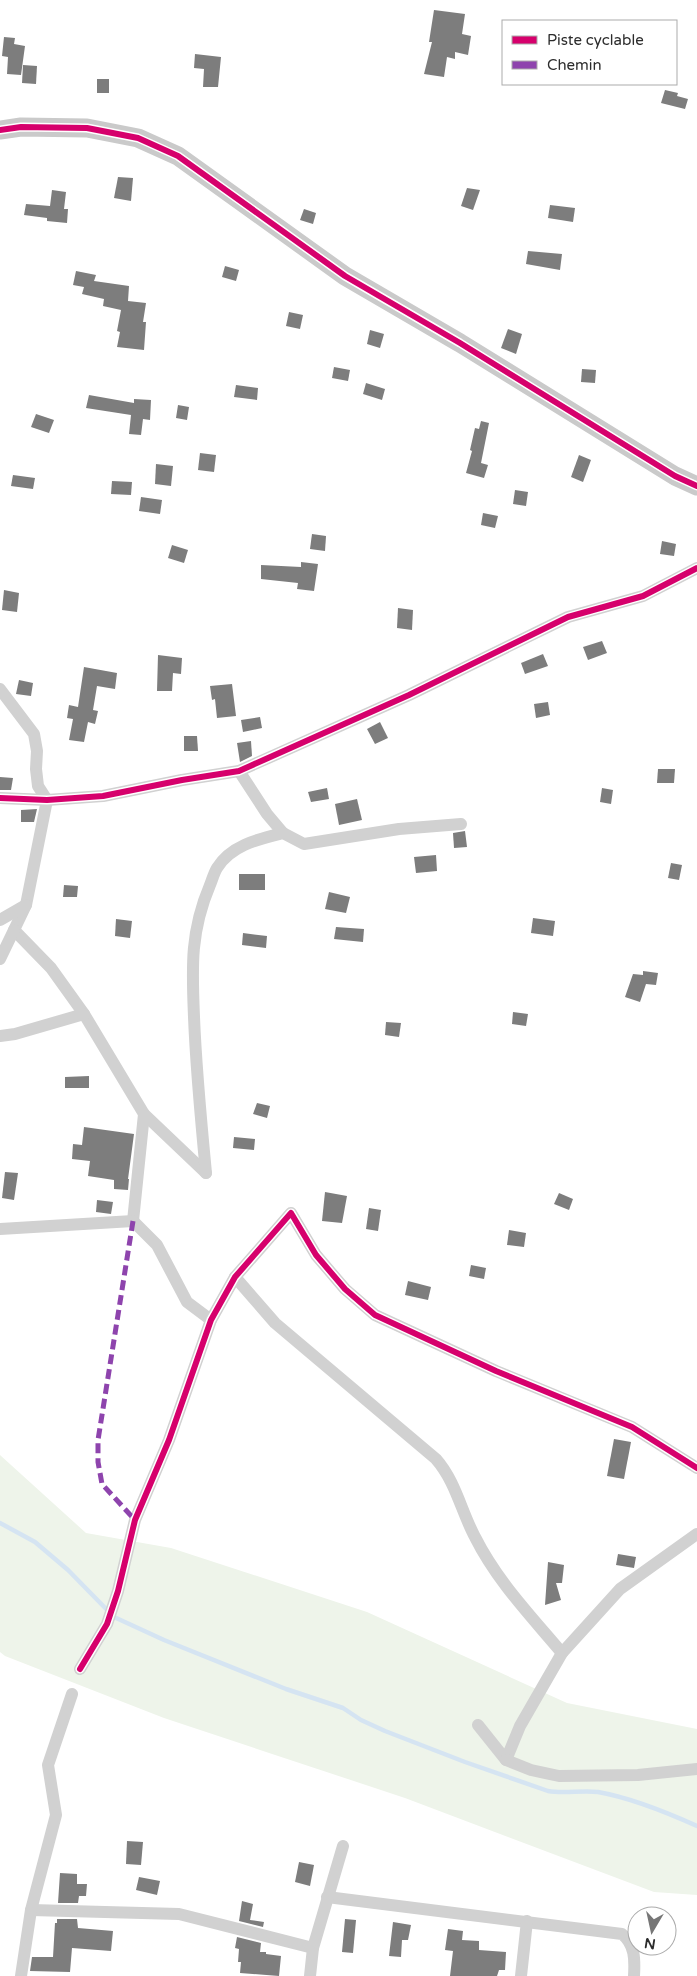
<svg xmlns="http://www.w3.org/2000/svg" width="697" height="1976" viewBox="0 0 697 1976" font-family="'Varela Round',sans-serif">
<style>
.green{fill:#eef4ea}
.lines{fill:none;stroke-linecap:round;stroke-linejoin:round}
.stream{stroke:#d5e4f2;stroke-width:4.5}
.building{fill:#7d7d7d}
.street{stroke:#d1d1d1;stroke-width:12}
.secondary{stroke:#cacaca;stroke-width:19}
.quiet{stroke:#8e44ad;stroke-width:5;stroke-dasharray:10 5;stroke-linecap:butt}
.cycleway-casing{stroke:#fff;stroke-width:9}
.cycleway{stroke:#d6006c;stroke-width:6}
</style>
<rect width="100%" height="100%" fill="#fff"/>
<!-- green -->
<path class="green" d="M 0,1455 L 86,1533 L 171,1548 L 367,1612 L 567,1703 L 697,1729 L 697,1895 L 654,1892 L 405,1798 L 164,1718 L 5,1656 L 0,1652 Z"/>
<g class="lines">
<!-- stream -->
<path class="stream" d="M 0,1523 L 35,1542 L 68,1570 L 114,1617 L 164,1640 L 286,1689 L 343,1708 L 361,1720 L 385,1731 L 465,1762 L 548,1791 C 564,1794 581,1790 598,1792 C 632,1798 666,1812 697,1826"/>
</g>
<!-- building -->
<g class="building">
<path d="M 434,10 L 465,14 L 462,34 L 471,36 L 468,55 L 455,52 L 455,59 L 447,57 L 444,77 L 424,74 L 432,42 L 429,42 Z"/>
<path d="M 4,37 L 15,38 L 14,44 L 25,46 L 21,75 L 7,74 L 8,57 L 2,56 Z"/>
<path d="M 195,54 L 221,57 L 218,87 L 203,87 L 204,69 L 194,68 Z"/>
<path d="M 23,65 L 37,66 L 36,84 L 22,83 Z"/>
<rect x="97" y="79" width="12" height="14"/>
<path d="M 665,90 L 678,93 L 677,96 L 688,99 L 685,109 L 661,103 Z"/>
<path d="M 118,177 L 133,178 L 131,201 L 114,198 Z"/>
<path d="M 467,188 L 480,190 L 473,210 L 461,206 Z"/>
<path d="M 52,190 L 66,192 L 64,209 L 68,209 L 67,223 L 47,221 L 47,218 L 24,215 L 26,204 L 50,206 Z"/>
<path d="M 550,205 L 575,208 L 573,222 L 548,218 Z"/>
<path d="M 304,209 L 316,213 L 313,224 L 300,220 Z"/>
<path d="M 528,251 L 562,254 L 560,270 L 526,264 Z"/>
<path d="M 225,266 L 239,270 L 236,281 L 222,277 Z"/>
<path d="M 76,271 L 96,275 L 94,281 L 129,286 L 128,301 L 146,303 L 143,322 L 146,322 L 144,350 L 117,347 L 120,332 L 117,331 L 121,310 L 103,306 L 104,299 L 82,294 L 84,287 L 73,285 Z"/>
<path d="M 289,312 L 303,315 L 300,329 L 286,326 Z"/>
<path d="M 508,329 L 522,334 L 516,354 L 501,348 Z"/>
<path d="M 370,330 L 384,334 L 380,348 L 367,344 Z"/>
<path d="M 334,367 L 350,370 L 348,381 L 332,378 Z"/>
<path d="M 582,369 L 596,370 L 595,383 L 581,382 Z"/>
<path d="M 366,383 L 385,389 L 382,400 L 363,394 Z"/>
<path d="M 236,385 L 258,388 L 257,400 L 234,397 Z"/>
<path d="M 89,395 L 134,403 L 134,399 L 151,400 L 150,420 L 143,419 L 141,435 L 129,434 L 131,415 L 86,408 Z"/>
<path d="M 178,405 L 189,407 L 187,420 L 176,418 Z"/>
<path d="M 36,414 L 54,420 L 49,433 L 31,427 Z"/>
<path d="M 481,421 L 489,423 L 481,463 L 488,465 L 484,478 L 466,473 L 472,451 L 470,450 L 475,428 L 479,429 Z"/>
<path d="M 200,453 L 216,455 L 214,472 L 198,470 Z"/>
<path d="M 579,455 L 591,460 L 583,482 L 571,477 Z"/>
<path d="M 156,464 L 173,466 L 171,486 L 155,484 Z"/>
<path d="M 13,475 L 35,478 L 33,489 L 11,486 Z"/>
<path d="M 112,481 L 132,482 L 131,495 L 111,494 Z"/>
<path d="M 515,490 L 528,492 L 526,506 L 513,504 Z"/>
<path d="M 141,497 L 162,500 L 160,514 L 139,511 Z"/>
<path d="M 483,513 L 498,516 L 495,528 L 481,525 Z"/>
<path d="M 312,534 L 326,536 L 325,551 L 310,549 Z"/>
<path d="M 662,541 L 676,544 L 674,556 L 660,554 Z"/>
<path d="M 172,545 L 188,550 L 184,563 L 168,558 Z"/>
<path d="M 301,562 L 318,564 L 314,591 L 297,589 L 298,583 L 261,579 L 261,565 L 301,567 Z"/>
<path d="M 4,590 L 19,593 L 17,612 L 2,610 Z"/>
<path d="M 398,608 L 413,610 L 412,630 L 397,628 Z"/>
<path d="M 602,641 L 607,653 L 588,660 L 583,647 Z"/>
<path d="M 543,654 L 548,666 L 525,674 L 521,663 Z"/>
<path d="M 158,655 L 182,658 L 181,674 L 173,673 L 172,691 L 157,691 Z"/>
<path d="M 84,667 L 117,673 L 115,689 L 97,686 L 93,710 L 98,711 L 95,724 L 88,722 L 84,742 L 69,740 L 73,719 L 67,718 L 69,705 L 78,707 Z"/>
<path d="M 19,680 L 33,683 L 31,696 L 16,694 Z"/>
<path d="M 232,684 L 236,716 L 217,718 L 215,699 L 212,700 L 210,686 Z"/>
<path d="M 548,702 L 550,715 L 536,718 L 534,704 Z"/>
<path d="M 260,717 L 262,728 L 243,732 L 241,720 Z"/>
<path d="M 380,722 L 388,738 L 375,744 L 367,729 Z"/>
<path d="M 184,736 L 197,736 L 198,751 L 184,751 Z"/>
<path d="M 251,741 L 252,756 L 240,762 L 237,743 Z"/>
<path d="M 658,769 L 675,769 L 674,783 L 657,783 Z"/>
<path d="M 0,777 L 13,778 L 11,790 L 0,790 Z"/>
<path d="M 327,788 L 329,799 L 311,802 L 308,792 Z"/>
<path d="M 602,788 L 613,790 L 611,804 L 600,802 Z"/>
<path d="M 357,799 L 362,820 L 339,825 L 335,804 Z"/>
<path d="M 37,809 L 34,822 L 21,822 L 21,810 Z"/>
<path d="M 465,831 L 467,847 L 454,848 L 453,833 Z"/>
<path d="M 436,855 L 437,871 L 416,873 L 414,857 Z"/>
<path d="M 671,863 L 682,865 L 679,880 L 668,878 Z"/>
<rect x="239" y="874" width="26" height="16"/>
<path d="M 64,885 L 78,886 L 77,897 L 63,897 Z"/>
<path d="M 329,892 L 350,897 L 346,913 L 325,909 Z"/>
<path d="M 533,918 L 555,921 L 553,936 L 531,933 Z"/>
<path d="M 116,919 L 132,921 L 130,938 L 115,936 Z"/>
<path d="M 336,927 L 364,929 L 363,942 L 334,939 Z"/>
<path d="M 243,933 L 267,936 L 266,948 L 242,945 Z"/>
<path d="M 643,971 L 658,973 L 656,985 L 646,984 L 640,1002 L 625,997 L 633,974 L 643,975 Z"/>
<path d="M 513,1012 L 528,1014 L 526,1026 L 512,1024 Z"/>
<path d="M 386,1022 L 401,1023 L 399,1037 L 385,1035 Z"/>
<path d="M 89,1076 L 89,1088 L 65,1088 L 65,1077 Z"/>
<path d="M 257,1103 L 270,1106 L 267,1118 L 253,1114 Z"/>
<path d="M 84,1127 L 134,1134 L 128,1179 L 129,1179 L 128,1190 L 114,1189 L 114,1180 L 88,1176 L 90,1161 L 72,1159 L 73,1144 L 82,1145 Z"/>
<path d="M 234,1137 L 255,1139 L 254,1150 L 233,1148 Z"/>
<path d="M 5,1172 L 18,1173 L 14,1200 L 2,1198 Z"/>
<path d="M 325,1192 L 347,1196 L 342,1223 L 322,1221 Z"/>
<path d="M 559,1193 L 573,1199 L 569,1210 L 554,1204 Z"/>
<path d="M 97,1200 L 113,1202 L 111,1214 L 96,1212 Z"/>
<path d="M 369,1208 L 381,1210 L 378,1231 L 366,1229 Z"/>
<path d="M 509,1230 L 526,1233 L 524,1247 L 507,1245 Z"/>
<path d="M 471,1265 L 486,1268 L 484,1279 L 469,1276 Z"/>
<path d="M 408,1281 L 431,1287 L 428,1300 L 405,1295 Z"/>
<path d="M 614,1439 L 631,1442 L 624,1479 L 607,1476 Z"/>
<path d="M 618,1554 L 636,1557 L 634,1568 L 616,1565 Z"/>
<path d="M 548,1562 L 564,1565 L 562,1583 L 556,1583 L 561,1600 L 545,1605 Z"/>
<path d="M 127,1841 L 143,1842 L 141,1865 L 126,1864 Z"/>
<path d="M 299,1862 L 314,1865 L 310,1886 L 295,1882 Z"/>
<path d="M 60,1873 L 77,1874 L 77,1884 L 87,1884 L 86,1896 L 79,1896 L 78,1903 L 58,1903 Z"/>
<path d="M 139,1877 L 160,1881 L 157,1895 L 136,1890 Z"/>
<path d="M 242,1901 L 253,1904 L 250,1920 L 264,1922 L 263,1927 L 239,1921 Z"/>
<path d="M 57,1919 L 77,1919 L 78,1928 L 113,1931 L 111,1951 L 72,1948 L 70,1972 L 30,1971 L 32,1957 L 53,1957 L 55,1923 L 57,1923 Z"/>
<path d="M 345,1919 L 356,1920 L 353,1953 L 342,1952 Z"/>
<path d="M 393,1922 L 411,1925 L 408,1940 L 402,1940 L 401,1957 L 389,1956 Z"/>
<path d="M 448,1929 L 463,1931 L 462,1940 L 479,1941 L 479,1950 L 506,1952 L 505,1970 L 499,1970 L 497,1976 L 450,1976 L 453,1951 L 445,1950 Z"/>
<path d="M 237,1937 L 261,1943 L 260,1952 L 266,1952 L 266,1954 L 281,1956 L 279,1976 L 240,1973 L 241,1962 L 238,1962 L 239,1949 L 235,1948 Z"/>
</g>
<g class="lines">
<!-- street -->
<g class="street">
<path d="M 0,689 L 34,734 L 37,751 L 36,769 L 38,786 L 47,800 L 26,905 L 14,930 L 51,968 L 84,1014 L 144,1114 L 133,1221"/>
<path d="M 239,771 L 267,814 L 283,833 L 304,844 L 399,829 L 461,824"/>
<path d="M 0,798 L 47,800 L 103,796 L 182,780 L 239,771 L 409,695 L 568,617 L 643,596 L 697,568"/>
<path d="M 0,920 L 26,905"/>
<path d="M 0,959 L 14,930"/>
<path d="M 0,1036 L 15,1034 L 84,1014"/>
<path d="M 144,1114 L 206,1173"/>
<path d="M 206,1173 C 201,1121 196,1069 194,1017 C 192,968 190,932 210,885 C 212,880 214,873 217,868 C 231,845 259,839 283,833"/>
<path d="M 0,1229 L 133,1221 L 157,1245 L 187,1302 L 211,1320"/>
<path d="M 235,1277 L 275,1323 L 436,1459 C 456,1482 461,1511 475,1537 C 497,1581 531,1616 562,1653"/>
<path d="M 80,1669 L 107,1624 L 118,1591 L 135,1520 L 169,1440 L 211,1320 L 235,1277 L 291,1213 L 316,1255 L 345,1289 L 375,1315 L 496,1371 L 632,1427 L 697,1468"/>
<path d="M 478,1725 L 506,1760 L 520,1726 L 562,1653 L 620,1589 L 697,1534"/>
<path d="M 506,1760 L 531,1770 L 559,1776 L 638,1775 L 697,1769"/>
<path d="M 327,1897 L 622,1934 C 635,1945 635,1959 634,1976"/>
<path d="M 31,1910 L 179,1914 L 313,1948"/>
<path d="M 21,1976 L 31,1910 L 56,1815 L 48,1765 L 72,1694"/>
<path d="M 310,1976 L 313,1948 L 343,1846"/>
<path d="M 521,1976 L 527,1921"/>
</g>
<!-- secondary -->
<path class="secondary" d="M 0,130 L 21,127 L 87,128 L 138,138 L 178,156 L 345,276 L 460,343 L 675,476 L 697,486"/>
<!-- quiet -->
<path class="quiet" d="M 133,1221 L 98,1440 L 98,1462 L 102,1484 L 135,1520"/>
<defs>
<g id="cycleway">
<path d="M 0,130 L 21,127 L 87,128 L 138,138 L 178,156 L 345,276 L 460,343 L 675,476 L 697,486"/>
<path d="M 0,798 L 47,800 L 103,796 L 182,780 L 239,771 L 409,695 L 568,617 L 643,596 L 697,568"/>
<path d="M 80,1669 L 107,1624 L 118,1591 L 135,1520 L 169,1440 L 211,1320 L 235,1277 L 291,1213 L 316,1255 L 345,1289 L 375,1315 L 496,1371 L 632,1427 L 697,1468"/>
</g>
</defs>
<!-- cycleway casing -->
<use href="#cycleway" class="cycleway-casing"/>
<!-- cycleway -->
<use href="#cycleway" class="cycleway"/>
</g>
<!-- legend -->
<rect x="502" y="20" width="175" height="65" fill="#ffffff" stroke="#ababab"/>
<rect x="512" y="36" width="25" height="8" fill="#d6006c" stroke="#ababab"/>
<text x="547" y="45" font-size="15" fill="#2c2c2c">Piste cyclable</text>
<rect x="512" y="61" width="25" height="8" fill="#8e44ad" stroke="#ababab"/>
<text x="547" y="70" font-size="15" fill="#2c2c2c">Chemin</text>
<!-- north arrow -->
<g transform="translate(652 1931) rotate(189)"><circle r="24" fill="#ffffff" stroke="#ababab"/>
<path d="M0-4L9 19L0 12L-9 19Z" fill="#767676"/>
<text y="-8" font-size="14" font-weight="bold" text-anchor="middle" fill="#2c2c2c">N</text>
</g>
</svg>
